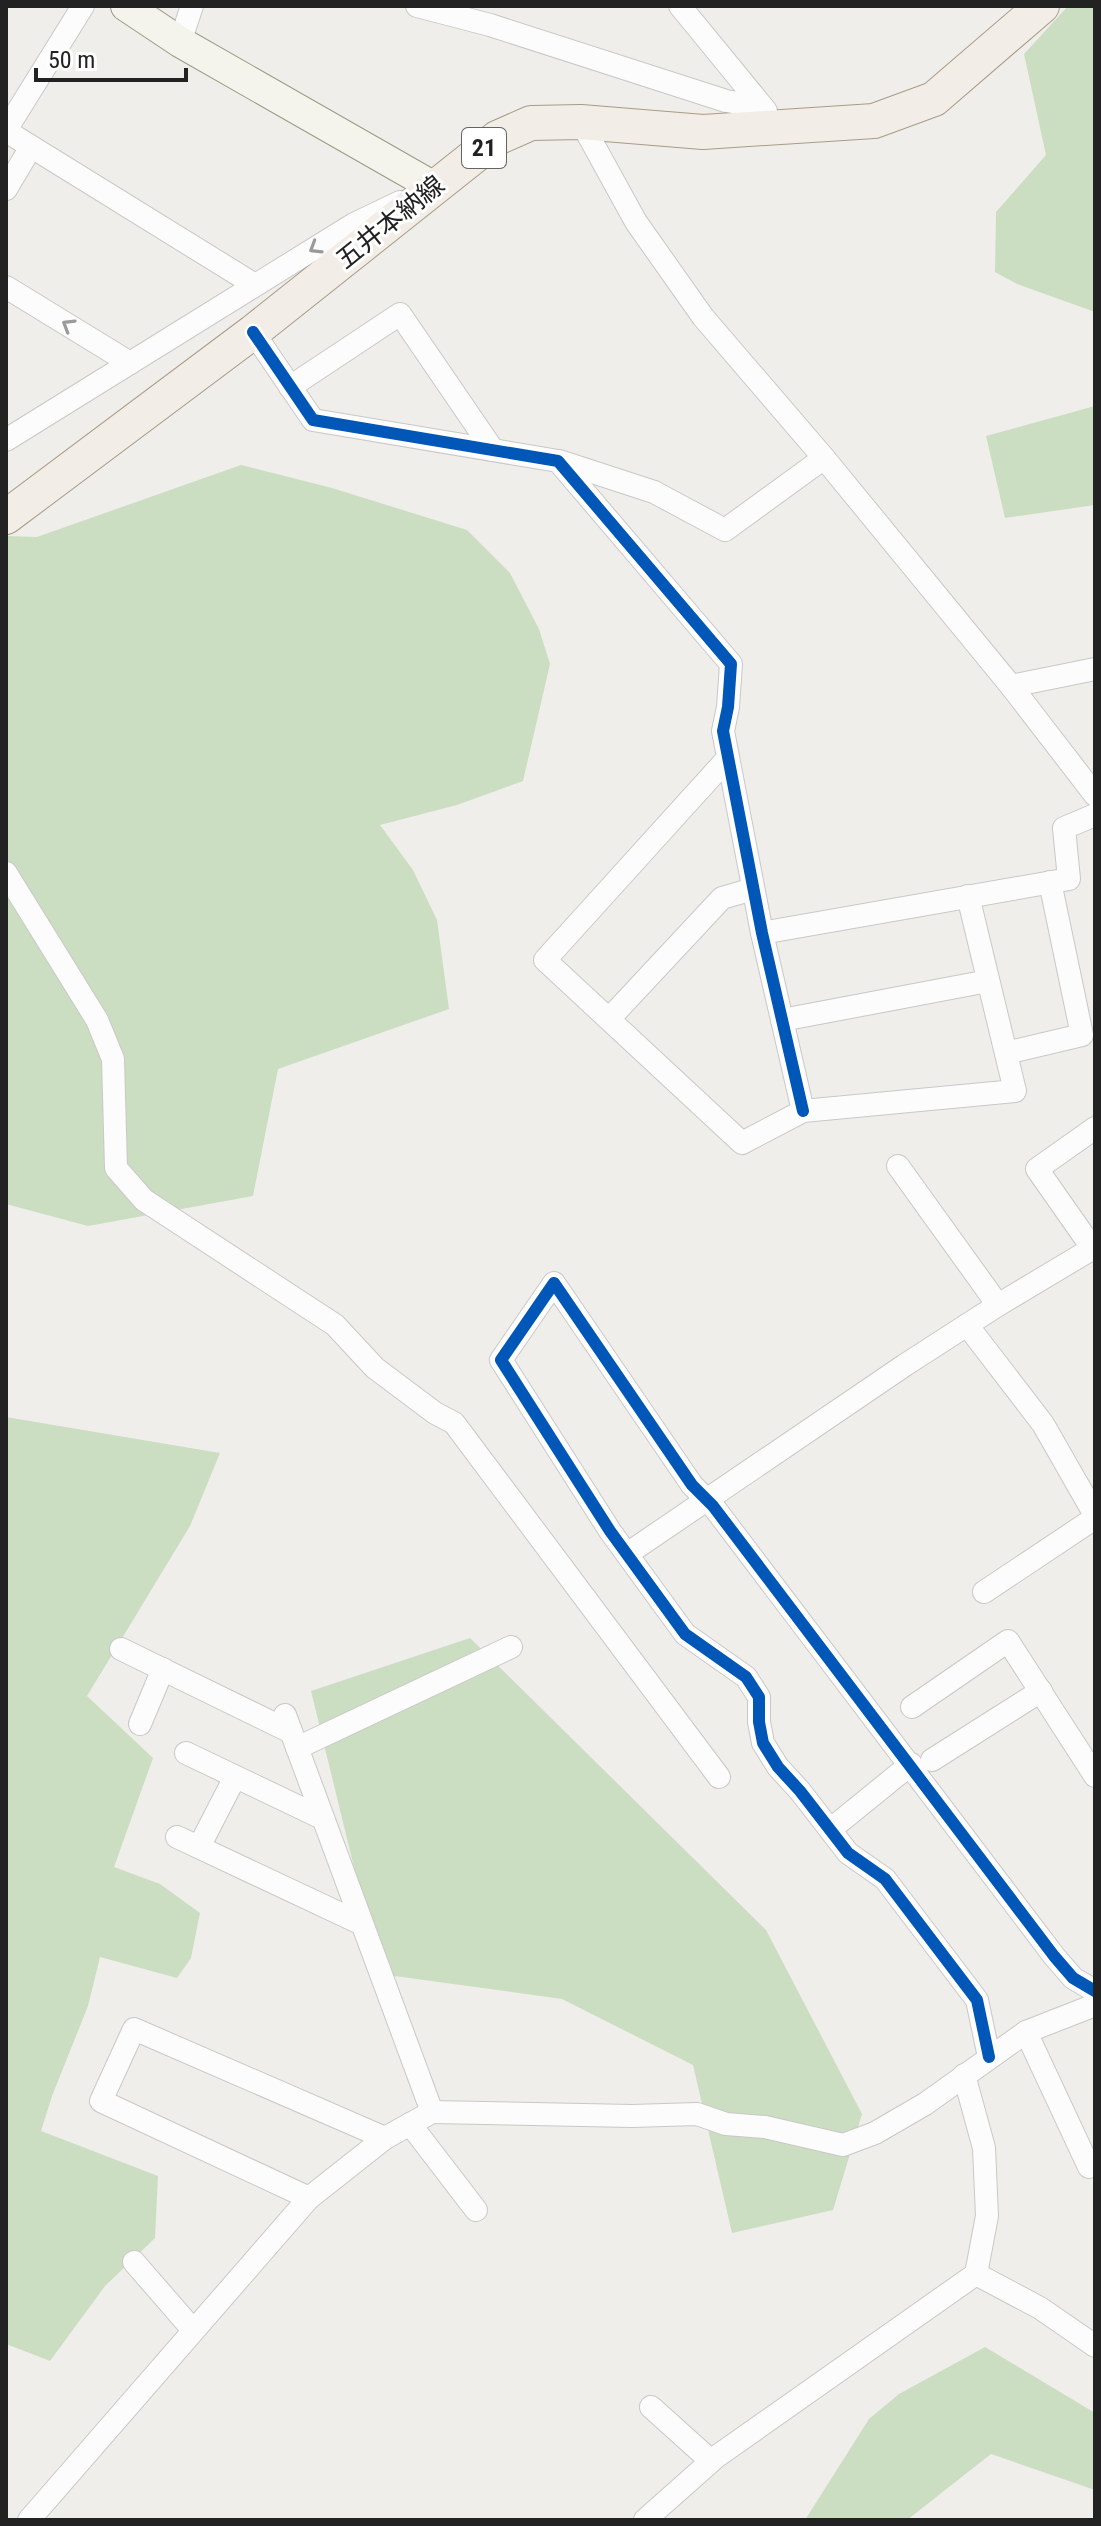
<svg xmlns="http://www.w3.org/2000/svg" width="1101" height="2526" viewBox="0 0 1101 2526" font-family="'Roboto Condensed','Noto Sans JP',sans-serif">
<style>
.forest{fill:#cbdec1}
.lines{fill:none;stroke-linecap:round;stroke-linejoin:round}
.street-casing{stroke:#c9c8c7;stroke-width:24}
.secondary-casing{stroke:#999a82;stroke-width:32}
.primary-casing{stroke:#a79c86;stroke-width:36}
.street{stroke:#fdfcfc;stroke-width:22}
.secondary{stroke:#f4f4ed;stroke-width:30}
.primary{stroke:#f3ede7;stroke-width:34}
.cycleway-casing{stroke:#fff;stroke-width:17}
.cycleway{stroke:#0057b8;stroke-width:12}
.oneway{stroke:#9a9a9a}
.labels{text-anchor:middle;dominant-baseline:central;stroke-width:6;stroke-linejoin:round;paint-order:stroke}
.shield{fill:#fff;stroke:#646464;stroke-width:2}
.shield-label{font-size:24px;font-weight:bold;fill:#222}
.street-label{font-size:26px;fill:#222;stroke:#fff}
</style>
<rect width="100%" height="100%" fill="#f0eeeb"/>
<!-- forest -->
<g class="forest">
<path d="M 1068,6 L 1095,6 L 1095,312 L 1017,284 L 995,272 L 996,212 L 1046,155 L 1024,54 Z"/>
<path d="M 1095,406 L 1095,505 L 1005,518 L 986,436 Z"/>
<path d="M 241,465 L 332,488 L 467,530 L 510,573 L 539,629 L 550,664 L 523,781 L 457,805 L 380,825 L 413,870 L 437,920 L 449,1009 L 278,1069 L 253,1196 L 88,1226 L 6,1204 L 6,536 L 37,537 Z"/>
<path d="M 6,1417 L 220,1453 L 190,1526 L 87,1696 L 153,1758 L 114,1867 L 160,1884 L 200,1913 L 191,1958 L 177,1978 L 100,1957 L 88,2006 L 52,2096 L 41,2131 L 158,2176 L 155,2238 L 105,2286 L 50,2361 L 6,2344 Z"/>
<path d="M 470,1638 L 766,1930 L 862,2114 L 833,2210 L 732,2233 L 693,2065 L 562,1999 L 380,1974 L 311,1691 Z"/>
<path d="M 985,2347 L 1095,2413 L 1095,2490 L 991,2454 L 907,2520 L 805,2520 L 869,2419 L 899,2394 Z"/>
</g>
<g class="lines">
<defs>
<g id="street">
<path d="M 417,6 L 490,25 L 726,101 L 762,107"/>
<path d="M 680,6 L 766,111"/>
<path d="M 180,42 L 192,6"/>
<path d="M 581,122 L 636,222 L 703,317 L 824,458 L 1011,686 L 1095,795"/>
<path d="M 6,130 L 83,6"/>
<path d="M 6,131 L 255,285"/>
<path d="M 6,189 L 31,147"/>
<path d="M 6,287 L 130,363"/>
<path d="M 253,332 L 313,420 L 558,461 L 731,664 L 728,707 L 723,731 L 762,933 L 803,1111"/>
<path d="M 290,387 L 400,314 L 493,450"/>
<path d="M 6,440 L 354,224 L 400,202"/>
<path d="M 559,461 L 654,492 L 725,530 L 824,458"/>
<path d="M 1011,686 L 1095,669"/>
<path d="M 727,759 L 545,960 L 742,1143 L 803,1111 L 1015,1091 L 968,896"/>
<path d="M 6,873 L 97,1020 L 113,1059 L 116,1168 L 144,1200 L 335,1325 L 375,1368 L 435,1413 L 454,1423 L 719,1777"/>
<path d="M 762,933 L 1069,879 L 1064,828 L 1095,815"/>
<path d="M 609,1019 L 722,898 L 753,889"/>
<path d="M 782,1020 L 988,981"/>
<path d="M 1006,1053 L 1082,1035 L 1050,882"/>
<path d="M 898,1166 L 998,1305"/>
<path d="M 1093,1249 L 1037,1169 L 1095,1128"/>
<path d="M 967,1325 L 1043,1424 L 1095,1515"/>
<path d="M 627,1554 L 905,1365 L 998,1305 L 1095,1247"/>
<path d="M 984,1592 L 1095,1518"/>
<path d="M 121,1649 L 291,1732"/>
<path d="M 912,1707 L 1008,1641 L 1095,1776"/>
<path d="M 140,1724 L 163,1669"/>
<path d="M 297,1748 L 511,1647"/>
<path d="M 186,1753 L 322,1818"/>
<path d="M 932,1760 L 1041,1691"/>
<path d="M 831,1829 L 911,1764"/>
<path d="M 177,1837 L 360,1923"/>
<path d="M 199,1847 L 235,1777"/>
<path d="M 1026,2032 L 1089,2167"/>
<path d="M 989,2057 L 977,2000 L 885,1879 L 848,1853 L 800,1791 L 778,1767 L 763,1743 L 759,1722 L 759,1697 L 746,1677 L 685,1634 L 610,1531 L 501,1360 L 554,1283 L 692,1485 L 713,1506 L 1054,1956 L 1073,1978 L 1095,1991"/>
<path d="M 432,2112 L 632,2116 L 697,2114 L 726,2124 L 765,2127 L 843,2145 L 875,2133 L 925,2104 L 1026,2032 L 1095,2005"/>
<path d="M 410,2124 L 476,2210"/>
<path d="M 309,2198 L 101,2101 L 134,2029 L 385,2138"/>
<path d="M 134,2262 L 193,2330"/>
<path d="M 976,2274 L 1040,2308 L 1095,2346"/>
<path d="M 651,2407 L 711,2461"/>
<path d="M 29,2520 L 309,2198 L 385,2138 L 432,2112 L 285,1715"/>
<path d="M 645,2520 L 716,2457 L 976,2274 L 987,2216 L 984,2148 L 964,2075"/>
</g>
<path id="secondary" d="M 126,6 L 180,42 L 434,187"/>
<path id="primary" d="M 6,517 L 253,332 L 497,138 L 531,123 L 581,122 L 703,132 L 874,121 L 934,99 L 1042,6"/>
</defs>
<!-- street casing -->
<use href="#street" class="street-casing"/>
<!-- secondary casing -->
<use href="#secondary" class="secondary-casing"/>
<!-- primary casing -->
<use href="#primary" class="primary-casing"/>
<!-- street -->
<use href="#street" class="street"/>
<!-- secondary -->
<use href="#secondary" class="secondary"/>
<!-- primary -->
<use href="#primary" class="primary"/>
<defs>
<g id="cycleway">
<path d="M 253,332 L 313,420 L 558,461 L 731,664 L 728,707 L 723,731 L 762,933 L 803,1111"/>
<path d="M 989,2057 L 977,2000 L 885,1879 L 848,1853 L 800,1791 L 778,1767 L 763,1743 L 759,1722 L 759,1697 L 746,1677 L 685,1634 L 610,1531 L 501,1360 L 554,1283 L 692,1485 L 713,1506 L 1054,1956 L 1073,1978 L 1095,1991"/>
</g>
</defs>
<!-- cycleway casing -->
<use href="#cycleway" class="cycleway-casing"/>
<!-- cycleway -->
<use href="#cycleway" class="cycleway"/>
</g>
<!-- one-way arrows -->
<defs><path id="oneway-chevron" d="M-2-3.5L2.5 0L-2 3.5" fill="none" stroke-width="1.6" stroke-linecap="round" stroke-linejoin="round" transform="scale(2)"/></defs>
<g class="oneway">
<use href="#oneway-chevron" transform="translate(315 248) rotate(148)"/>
<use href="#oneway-chevron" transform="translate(68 325) rotate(-149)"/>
</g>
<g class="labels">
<!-- shield labels -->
<rect class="shield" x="462" y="128" width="44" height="40" rx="6"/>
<g class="shield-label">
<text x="484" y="148">21</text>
</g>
<!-- street labels -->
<g class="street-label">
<text transform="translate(390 222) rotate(-39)">五井本納線</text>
</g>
</g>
<!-- border -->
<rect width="1101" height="2526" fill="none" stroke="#222222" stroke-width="16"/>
<!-- scale -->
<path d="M36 68v12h150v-12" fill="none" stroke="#222222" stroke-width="4"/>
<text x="48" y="68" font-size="24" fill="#222222" stroke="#ffffff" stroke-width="6" paint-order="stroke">50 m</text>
</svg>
